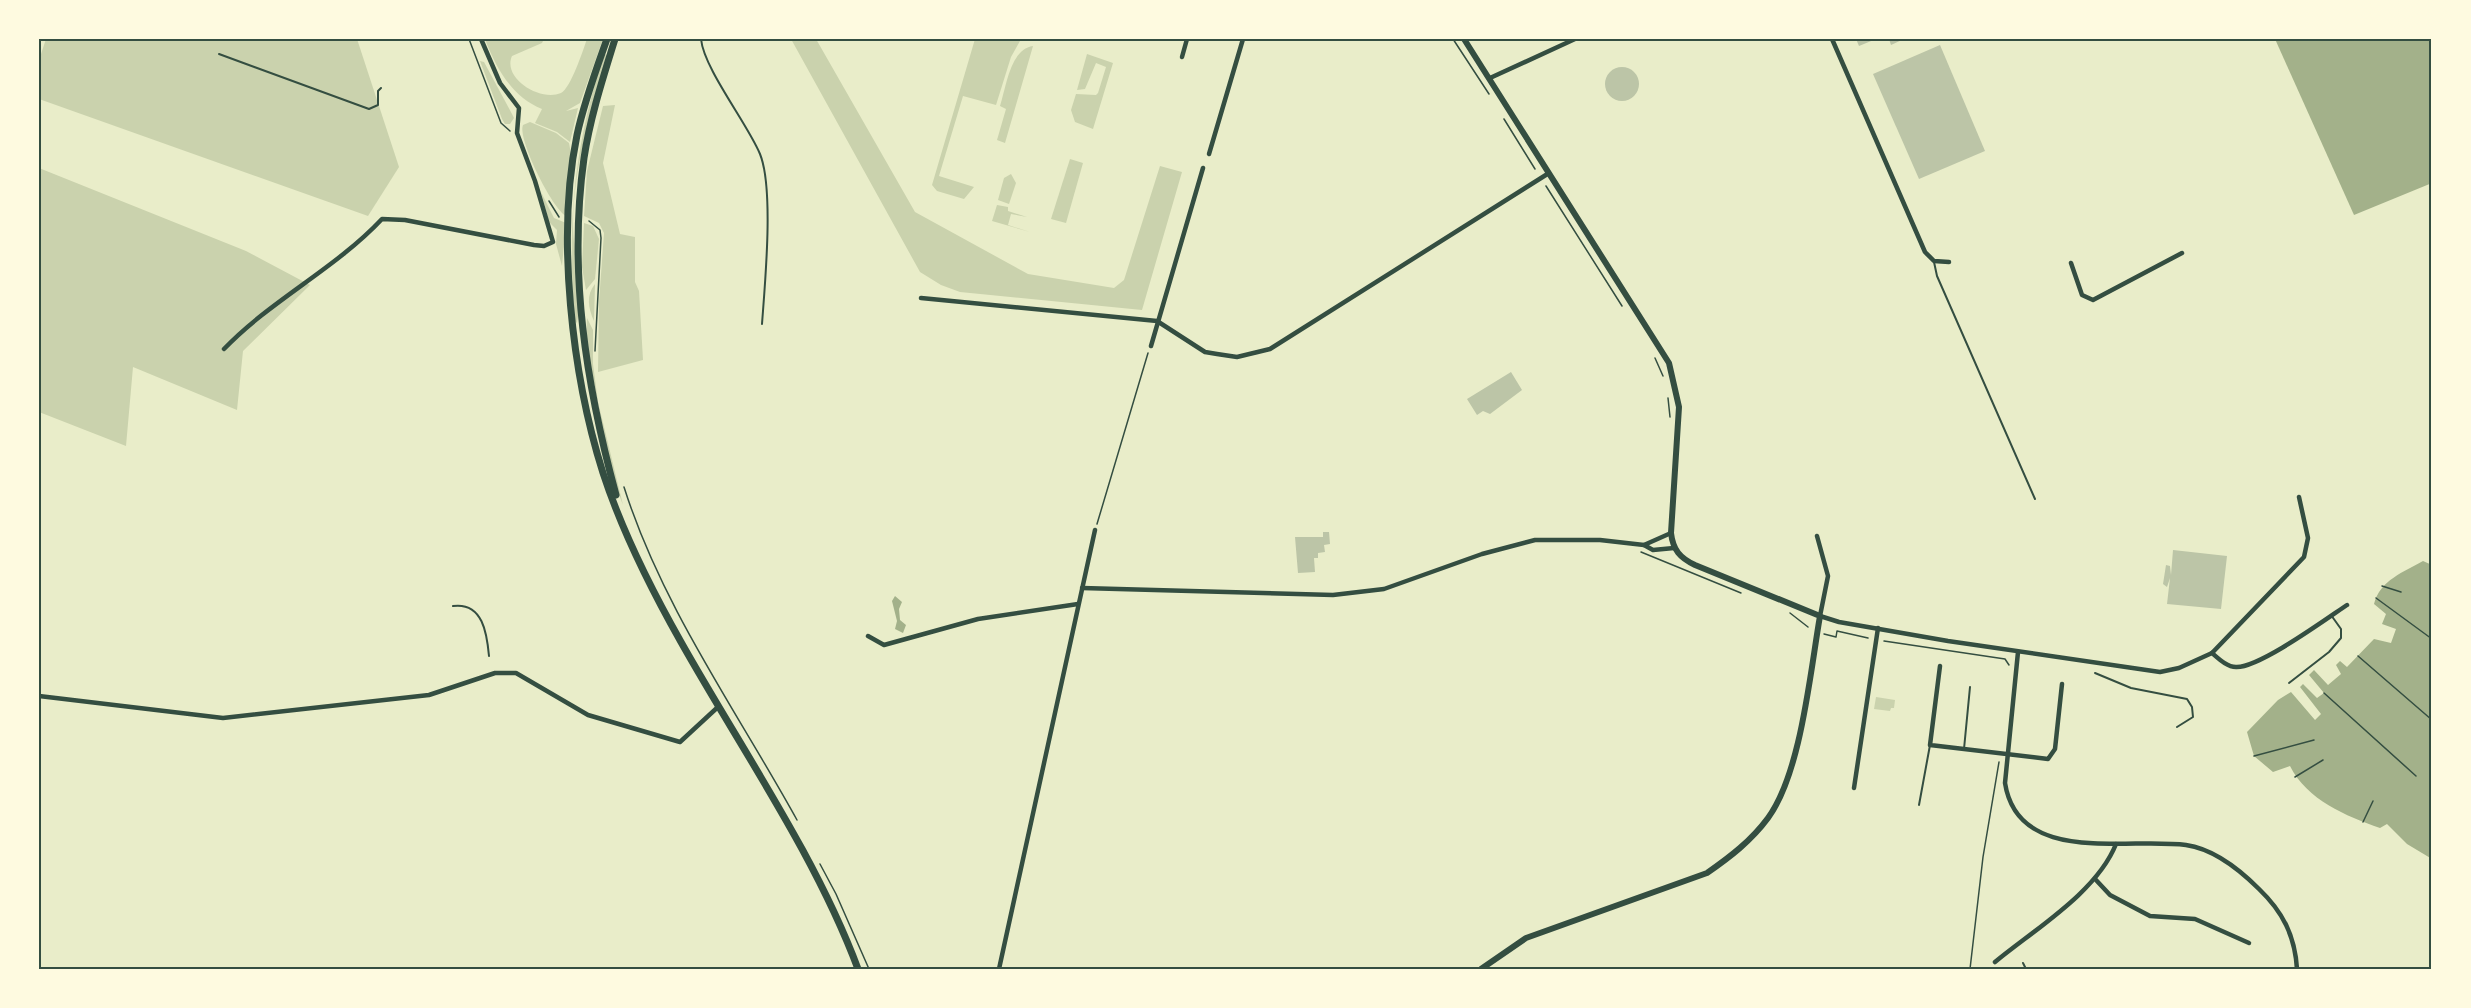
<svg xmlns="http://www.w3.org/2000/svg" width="2471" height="1008" viewBox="0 0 2471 1008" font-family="'Fira Sans',sans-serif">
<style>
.green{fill:#cad2ad}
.water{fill:#a3b18a}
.building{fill:#bcc5a7}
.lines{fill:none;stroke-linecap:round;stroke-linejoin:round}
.path{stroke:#344e41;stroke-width:1.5}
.service{stroke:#344e41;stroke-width:2}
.minor{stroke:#344e41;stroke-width:4.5}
.secondary{stroke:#344e41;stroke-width:6}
.trunk{stroke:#344e41;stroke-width:7}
.neatline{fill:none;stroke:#344e41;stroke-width:2}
</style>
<rect width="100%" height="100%" fill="#e9edc9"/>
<!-- green -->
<g class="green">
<path d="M 46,39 L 357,39 L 399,167 L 368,216 L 39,99 L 39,60 Z"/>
<path d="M 485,39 L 544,39 L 542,43 L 512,56 C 502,78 540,102 561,93 C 571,88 583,50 587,39 L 603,39 L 580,103 L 566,111 L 578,108 L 570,142 L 557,132 L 535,123 L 542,109 C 512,97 496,68 485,39 Z"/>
<path d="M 791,39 L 816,39 L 915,212 L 1028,274 L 1114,288 L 1124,280 L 1160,166 L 1182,172 L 1142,310 L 960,292 L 941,285 L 920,272 Z"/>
<path d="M 975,39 L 1020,39 L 1020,41 L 1011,57 L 996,105 L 963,96 L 939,176 L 974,187 L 964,199 L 937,191 L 932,185 Z"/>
<path d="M 1033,46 L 1005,143 L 997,140 L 1006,109 L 1000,106 C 1006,88 1010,49 1033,46 Z"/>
<path d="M 604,54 L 607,55 C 592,110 574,163 573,222 C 573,254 583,291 577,323 L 574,320 C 568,221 573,150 604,54 Z"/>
<path d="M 1087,54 L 1113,63 L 1093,129 L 1075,122 L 1071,110 L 1076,94 L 1096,95 L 1098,93 L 1106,67 L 1096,63 L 1085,89 L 1077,90 Z"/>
<path d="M 480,61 L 484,62 L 512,114 L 514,118 L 510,124 L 505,124 L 502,119 Z"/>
<path d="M 615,105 L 603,163 L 620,234 L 635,237 L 635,282 L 639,291 L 643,360 L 598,372 L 599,302 L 604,233 L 599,223 L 584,216 L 587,171 L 603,106 Z"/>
<path d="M 530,122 L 556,133 L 569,143 L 571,154 L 566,216 C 552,209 517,138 523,125 Z"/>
<path d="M 1070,159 L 1083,163 L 1066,223 L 1051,219 Z"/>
<path d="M 39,168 L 246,251 L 310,285 L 243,351 L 237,410 L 133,367 L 126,446 L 39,412 Z"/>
<path d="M 1011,174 L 1016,183 L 1009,204 L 998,200 L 1004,178 Z"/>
<path d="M 541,192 L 554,218 L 566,223 L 562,266 L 556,244 L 557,230 L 549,222 Z"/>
<path d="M 997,205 L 1008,207 L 1008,211 L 1027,217 L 1011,214 L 1008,225 L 1030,232 L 992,221 Z"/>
<path d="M 584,223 L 593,226 L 599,239 L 595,279 L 586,290 L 582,267 Z"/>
<path d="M 595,284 L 594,321 C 588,308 586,295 595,284 Z"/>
<path d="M 587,318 L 593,330 L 593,364 L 598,402 L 623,505 L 611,473 L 586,340 Z"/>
<path d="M 1876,697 L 1895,700 L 1894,708 L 1891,708 L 1890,711 L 1874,709 Z"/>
</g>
<!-- water -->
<g class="water">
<path d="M 2275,39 L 2432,39 L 2432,183 L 2354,215 Z"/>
<path d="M 2423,561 L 2432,565 L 2432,859 L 2407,844 L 2387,824 L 2380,828 C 2346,816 2307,800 2290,766 L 2273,772 L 2254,756 L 2247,732 L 2278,700 L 2291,692 L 2315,720 L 2321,714 L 2300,687 L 2303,684 L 2317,698 L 2324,693 L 2309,675 L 2314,670 L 2328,685 L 2341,674 L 2336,665 L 2340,661 L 2347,667 L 2374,639 L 2391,643 L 2396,629 L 2382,624 L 2386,614 L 2374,604 C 2380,580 2404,572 2423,561 Z"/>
<path d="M 895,596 L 902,602 L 899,609 L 900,620 L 906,625 L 903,633 L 895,629 L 897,621 L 892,601 Z"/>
</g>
<!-- building -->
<g class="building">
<path d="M 1856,39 L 1876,39 L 1859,46 Z"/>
<path d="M 1889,39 L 1904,39 L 1891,45 Z"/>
<path d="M 1940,45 L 1985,151 L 1919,179 L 1873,74 Z"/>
<circle cx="1622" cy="84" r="17"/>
<path d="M 1511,372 L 1522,390 L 1490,414 L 1483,411 L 1477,415 L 1467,399 Z"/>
<path d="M 1323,532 L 1329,532 L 1330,544 L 1324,545 L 1325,552 L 1318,553 L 1318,558 L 1314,558 L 1315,572 L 1298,573 L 1295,537 L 1323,537 Z"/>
<path d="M 2173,550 L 2227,556 L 2221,609 L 2167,604 L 2170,578 L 2167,587 L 2163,584 L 2166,565 L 2170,566 L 2171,575 Z"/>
</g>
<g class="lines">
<!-- path -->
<g class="path">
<path d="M 469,39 L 501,123 L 510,131"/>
<path d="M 1453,39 L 1489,94"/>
<path d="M 1504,119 L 1535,169"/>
<path d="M 1546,186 L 1622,306"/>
<path d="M 549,201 L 559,217"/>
<path d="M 589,221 L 600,230 L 601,238 L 595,351"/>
<path d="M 1655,358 L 1663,376"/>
<path d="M 1668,398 L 1670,417"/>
<path d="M 624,487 C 662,607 737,711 797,820"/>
<path d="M 1097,524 L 1148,353"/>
<path d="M 1641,552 L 1741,593"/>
<path d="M 2382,586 L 2401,592"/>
<path d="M 2376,598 L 2432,639"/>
<path d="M 1790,613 L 1808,627"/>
<path d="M 1824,634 L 1836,637 L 1837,631 L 1868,638"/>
<path d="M 1884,641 L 2005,659 L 2009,665"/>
<path d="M 2358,656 L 2432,720"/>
<path d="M 2324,693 L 2416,776"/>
<path d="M 2254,756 L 2314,740"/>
<path d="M 2295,777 L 2323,760"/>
<path d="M 2363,822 L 2373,801"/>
<path d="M 820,864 L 836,894 L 869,969"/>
<path d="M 1970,969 L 1983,857 L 1999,762"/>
</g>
<!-- service -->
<g class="service">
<path d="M 701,39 C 704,69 747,123 760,154 C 774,189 765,283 762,324"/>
<path d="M 219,54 L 369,109 L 378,105 L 378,91 L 381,88"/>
<path d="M 1934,262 L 1937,276 L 2035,499"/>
<path d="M 453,606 C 483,602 487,634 489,656"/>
<path d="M 2095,673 L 2131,688 L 2187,699 L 2192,707 L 2193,717 L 2177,727"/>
<path d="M 2289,683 L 2329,652 L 2341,638 L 2341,629 L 2331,615"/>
<path d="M 1964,749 L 1970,687"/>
<path d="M 1919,805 L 1930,745"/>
<path d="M 2023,963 L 2026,969"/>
</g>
<!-- minor -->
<g class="minor">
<path d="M 1832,39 L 1925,252 L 1934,261 L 1949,262"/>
<path d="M 1182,57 L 1187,39"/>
<path d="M 1490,78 L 1575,39"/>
<path d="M 1209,154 L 1243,39"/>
<path d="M 2071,263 L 2082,295 L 2093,300 L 2182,253"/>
<path d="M 921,298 L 1157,321 L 1205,352 L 1217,354 L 1237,357 L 1270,349 L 1549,173"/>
<path d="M 1151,346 L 1203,168"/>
<path d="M 224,349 C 271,300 335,269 382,219 L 405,220 L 534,245 L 544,246 L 553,242 L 535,181 L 517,133 L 519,108 L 500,83 L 481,39"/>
<path d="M 1817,536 L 1828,576 L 1820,616 L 1839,622 L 1948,641 L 2160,672 L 2179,668 L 2212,653 L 2304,557 L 2308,538 L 2299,497"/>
<path d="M 1644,545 L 1671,533"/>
<path d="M 1082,588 L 1333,595 L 1384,589 L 1482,554 L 1535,540 L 1600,540 L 1644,545 L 1653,550 L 1674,548"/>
<path d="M 868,636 L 884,645 L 978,619 L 1078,604"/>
<path d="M 2018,652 L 2005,783 C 2018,866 2128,837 2186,845 C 2214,849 2239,869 2259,889 C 2283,912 2295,936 2297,969"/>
<path d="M 2212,653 C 2219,659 2227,667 2236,667 C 2259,668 2326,619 2347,605"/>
<path d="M 1940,666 L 1930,745 L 2048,759 L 2055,749 L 2062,684"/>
<path d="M 39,696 L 223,718 L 429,695 L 495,673 L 516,673 L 588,715 L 680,742 L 719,706"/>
<path d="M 1854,788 L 1878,628"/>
<path d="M 2096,880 L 2110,895 L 2150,916 L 2195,919 L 2249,943"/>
<path d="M 1995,962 C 2035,929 2097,892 2116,844"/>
<path d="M 999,969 L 1095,530"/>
</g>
<!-- secondary -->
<path class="secondary" d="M 1464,39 L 1669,363 L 1679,407 L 1671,533 C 1673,550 1680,558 1695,565 L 1820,616 C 1810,673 1801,773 1768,818 C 1751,841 1730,857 1707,873 L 1526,938 L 1481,969"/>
<!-- trunk -->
<g class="trunk">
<path d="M 607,39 C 596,70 584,102 577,135 C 556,236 572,375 603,473 C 622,531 651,589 681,642 C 740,747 816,856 858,969"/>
<path d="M 615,39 C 603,78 590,118 584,158 C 568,272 586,384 616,495"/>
</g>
</g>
<!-- border -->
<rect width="2471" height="1008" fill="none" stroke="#fefae0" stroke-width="81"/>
<rect x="40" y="40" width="2390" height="928" class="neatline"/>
</svg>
